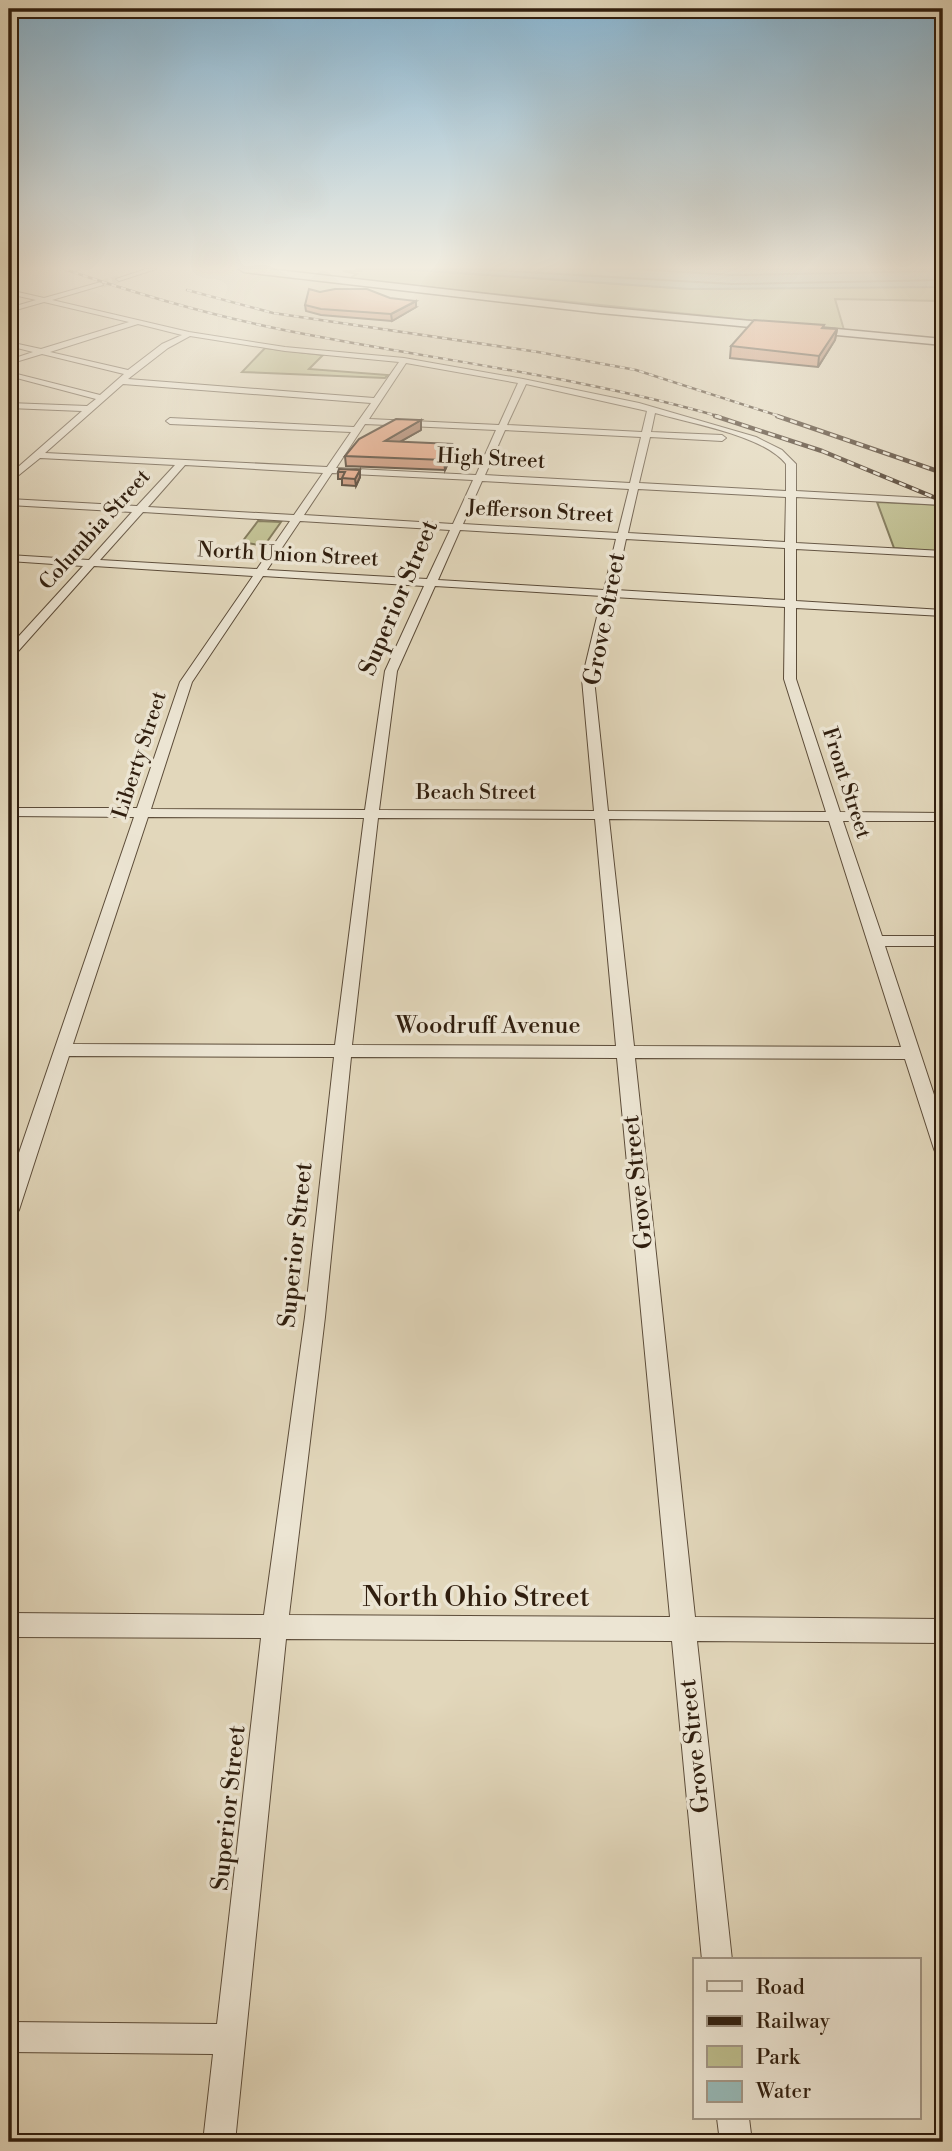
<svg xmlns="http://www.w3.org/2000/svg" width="952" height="2151" viewBox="0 0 952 2151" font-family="'Libre Bodoni',serif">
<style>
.green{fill:#bcbc8b;stroke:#766d4c;stroke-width:2}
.water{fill:#96b8b6;stroke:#6d7a73;stroke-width:2}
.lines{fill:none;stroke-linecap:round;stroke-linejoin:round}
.shore{stroke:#636b62;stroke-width:2}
.street-tunnel{stroke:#beb298;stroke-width:8;stroke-dasharray:8 3.5;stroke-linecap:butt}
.street-casing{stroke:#5c4c39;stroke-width:2}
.secondary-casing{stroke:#301e0e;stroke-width:3}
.street{fill:#ece5d3;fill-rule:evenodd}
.secondary{fill:#ece5d3;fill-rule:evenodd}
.rail-far1-casing{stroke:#301e0e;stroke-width:2.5}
.rail-casing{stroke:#301e0e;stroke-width:4.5}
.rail-far1{stroke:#ece5d3;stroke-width:2;stroke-dasharray:5;stroke-linecap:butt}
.rail{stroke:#ece5d3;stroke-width:2.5;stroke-dasharray:7;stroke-linecap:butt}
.wall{fill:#c38465;stroke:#301e0e;stroke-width:2}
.shaded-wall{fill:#9f6c53;stroke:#301e0e;stroke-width:2}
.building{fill:#e39a76;stroke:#301e0e;stroke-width:2}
.labels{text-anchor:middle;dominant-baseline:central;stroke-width:7;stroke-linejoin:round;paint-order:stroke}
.far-street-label{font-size:21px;fill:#301e0e;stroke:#ece5d3}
.street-label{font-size:24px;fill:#301e0e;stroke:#ece5d3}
.near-street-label{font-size:28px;fill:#301e0e;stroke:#ece5d3}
</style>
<rect width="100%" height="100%" fill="#e2d7bb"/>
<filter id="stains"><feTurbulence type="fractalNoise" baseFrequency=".00286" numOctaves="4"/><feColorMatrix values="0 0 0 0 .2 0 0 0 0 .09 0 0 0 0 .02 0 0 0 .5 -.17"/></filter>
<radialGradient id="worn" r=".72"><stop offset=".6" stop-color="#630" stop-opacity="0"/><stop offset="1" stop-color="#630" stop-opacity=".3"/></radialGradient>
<!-- green -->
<g class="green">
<path d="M 355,269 L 403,269 L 690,289 L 928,286 L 943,287 L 943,301 L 835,299 L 844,330 L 348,279 L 357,274 L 343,271 L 362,271 Z"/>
<path d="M 265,348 L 323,355 L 309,369 L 388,375 L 385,378 L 242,372 Z"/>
<path d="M 877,502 L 943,505 L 943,552 L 894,548 Z"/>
<path d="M 258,521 L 281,522 L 264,546 L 242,542 Z"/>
</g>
<!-- water -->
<path class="water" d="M 403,269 L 943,269 L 943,287 L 690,289 Z"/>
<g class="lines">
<!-- shore -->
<g class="shore">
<path d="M 475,269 L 732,284 L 943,280"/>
<path d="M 633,269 L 733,275 L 943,271"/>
</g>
<!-- street-tunnel -->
<path class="street-tunnel" d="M 101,284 L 119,279"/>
<defs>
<g id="street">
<path d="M 146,269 L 156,269 L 119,281 L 116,279 Z"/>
<path d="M 101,282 L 103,285 L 52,300 L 189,332 L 285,347 L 404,358 L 523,379 L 639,403 L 756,437 L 782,450 L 796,464 L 796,491 L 943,499 L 943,505 L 796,497 L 796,543 L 943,551 L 943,557 L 796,549 L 796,601 L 943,610 L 943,616 L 796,608 L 796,679 L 840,812 L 943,813 L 943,821 L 843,821 L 882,936 L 943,936 L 943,946 L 885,946 L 943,1122 L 943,1155 L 936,1154 L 934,1149 L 905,1059 L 635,1058 L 695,1617 L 943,1619 L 943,1643 L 697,1641 L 732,1960 L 702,1960 L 672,1641 L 286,1639 L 235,2142 L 203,2142 L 213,2054 L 9,2052 L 9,2022 L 217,2024 L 261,1638 L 9,1637 L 9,1613 L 264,1615 L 305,1317 L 334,1057 L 69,1056 L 19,1210 L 16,1215 L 9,1217 L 9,1182 L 134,817 L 9,816 L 9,808 L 137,808 L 180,682 L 253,576 L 94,566 L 13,657 L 9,657 L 9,647 L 83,566 L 9,561 L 9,555 L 89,560 L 132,512 L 9,505 L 9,499 L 137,506 L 175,465 L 40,458 L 9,483 L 9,475 L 82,411 L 9,408 L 9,403 L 87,406 L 96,399 L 9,376 L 9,372 L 100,395 L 124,374 L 42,354 L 9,364 L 9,360 L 33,352 L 9,346 L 9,342 L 41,349 L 129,322 L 44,302 L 9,312 L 9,308 L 36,300 L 9,294 L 9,290 L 44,298 ZM 138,324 L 182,335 L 162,344 L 128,370 L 50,352 ZM 190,336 L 285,351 L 399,362 L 374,398 L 128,379 L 168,348 ZM 406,363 L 518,383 L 499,425 L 369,419 ZM 123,384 L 371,403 L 354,427 L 170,418 L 166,421 L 170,424 L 351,432 L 327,467 L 45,453 ZM 526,384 L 647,411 L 642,432 L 507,425 ZM 655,413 C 692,424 763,435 786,464 L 786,491 L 639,483 L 650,437 L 722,441 L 726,438 L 722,435 L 651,432 ZM 365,424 L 496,430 L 476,475 L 336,468 ZM 505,430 L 641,437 L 630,483 L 485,475 ZM 185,465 L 323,473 L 294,515 L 148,507 ZM 332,473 L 473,480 L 453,524 L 304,515 ZM 482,481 L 629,489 L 618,533 L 463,524 ZM 638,489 L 786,497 L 785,542 L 628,533 ZM 143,512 L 290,521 L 257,569 L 100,560 ZM 300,521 L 450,530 L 427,579 L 267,570 ZM 460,530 L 616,539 L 604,590 L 438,580 ZM 626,539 L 785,548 L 785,600 L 615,590 ZM 263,576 L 424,586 L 385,671 L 365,810 L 151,809 L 192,682 ZM 435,586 L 602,596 L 582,679 L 594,811 L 379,810 L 397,671 ZM 613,597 L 785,607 L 784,679 L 826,812 L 608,811 L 594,679 ZM 148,817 L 364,818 L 335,1045 L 73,1044 ZM 378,818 L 595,819 L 616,1046 L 352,1045 ZM 609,819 L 829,821 L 901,1047 L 634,1046 ZM 351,1057 L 617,1058 L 670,1617 L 289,1615 L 325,1317 Z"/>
<path d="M 717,2118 L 749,2118 L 752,2142 L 720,2142 Z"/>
</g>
<path id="secondary" d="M 239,269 L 268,269 L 600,307 L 943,339 L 943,345 L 600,313 L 244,272 Z"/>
</defs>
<!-- street casing -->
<use href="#street" class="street-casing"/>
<!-- secondary casing -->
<use href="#secondary" class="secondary-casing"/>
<!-- street -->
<use href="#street" class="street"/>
<!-- secondary -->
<use href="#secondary" class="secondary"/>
<defs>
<g id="rail-far1">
<path d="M 64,269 C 134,293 206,314 279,329 C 426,359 576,375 721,417"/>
<path d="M 187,290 L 273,313 L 538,352 L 636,370 L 782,417"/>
</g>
<g id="rail">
<path d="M 715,416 L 822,451 L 943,501"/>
<path d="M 777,416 L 943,473"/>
</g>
</defs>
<!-- rail-far1 casing -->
<use href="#rail-far1" class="rail-far1-casing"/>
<!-- rail casing -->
<use href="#rail" class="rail-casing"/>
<!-- rail-far1 -->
<use href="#rail-far1" class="rail-far1"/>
<!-- rail -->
<use href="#rail" class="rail"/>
</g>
<!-- wall -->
<g class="wall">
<path d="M 320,292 L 416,307 L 392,321 L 321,315 L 306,311 L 305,305 Z"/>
<path d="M 824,325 L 823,328 L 837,329 L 835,340 L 818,367 L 730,358 L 731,346 Z"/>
<path d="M 421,430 L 400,442 L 452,454 L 445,470 L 346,466 L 345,456 Z"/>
<path d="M 360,470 L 360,477 L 356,486 L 342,485 L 342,479 L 338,479 L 338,472 Z"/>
</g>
<!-- shaded-wall -->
<g class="shaded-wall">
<path d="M 416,301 L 416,307 L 392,321 L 391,314 Z"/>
<path d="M 837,329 L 835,340 L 818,367 L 819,356 Z"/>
<path d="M 421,420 L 421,430 L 385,450 L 385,441 Z"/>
<path d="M 452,444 L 452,454 L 445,470 L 444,460 Z"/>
<path d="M 360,470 L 360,477 L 356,486 L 355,479 Z"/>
</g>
<!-- building -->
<g class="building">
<path d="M 309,289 L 320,292 L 335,289 L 367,289 L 390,298 L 416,301 L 391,314 L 321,309 L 305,305 Z"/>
<path d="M 754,320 L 824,325 L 822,328 L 837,329 L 819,356 L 731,346 Z"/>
<path d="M 396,419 L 421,420 L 385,441 L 452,444 L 444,460 L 345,456 L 359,439 Z"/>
<path d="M 339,469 L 360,470 L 355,479 L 342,478 L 345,472 L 338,472 Z"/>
</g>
<!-- sky -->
<linearGradient id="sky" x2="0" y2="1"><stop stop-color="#87b6d4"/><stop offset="0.47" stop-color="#f2ede0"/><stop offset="1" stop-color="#f2ede0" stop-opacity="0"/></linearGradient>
<rect width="952" height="570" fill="url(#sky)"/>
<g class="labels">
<!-- far-street labels -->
<g class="far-street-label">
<text transform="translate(491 459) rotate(3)">High Street</text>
<text transform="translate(540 512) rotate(3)">Jefferson Street</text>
<text transform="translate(95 530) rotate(-48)">Columbia Street</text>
<text transform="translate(288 555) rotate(3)">North Union Street</text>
<text transform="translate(140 755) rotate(-72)">Liberty Street</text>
<text transform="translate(846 783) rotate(72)">Front Street</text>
<text x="476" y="793">Beach Street</text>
</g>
<!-- street labels -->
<g class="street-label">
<text transform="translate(399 598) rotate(-67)">Superior Street</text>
<text transform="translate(605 619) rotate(-79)">Grove Street</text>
<text x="488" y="1026">Woodruff Avenue</text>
<text transform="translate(638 1182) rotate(-96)">Grove Street</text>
<text transform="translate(296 1245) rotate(-84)">Superior Street</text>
<text transform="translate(695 1746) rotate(-96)">Grove Street</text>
<text transform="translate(229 1808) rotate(-84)">Superior Street</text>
</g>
<!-- near-street labels -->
<g class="near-street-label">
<text x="476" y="1597">North Ohio Street</text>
</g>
</g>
<!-- margin -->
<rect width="952" height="2151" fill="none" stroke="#e2d7bb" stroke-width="35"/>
<rect x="10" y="10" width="931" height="2130" fill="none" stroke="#301e0e" stroke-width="3.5"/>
<rect x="18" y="18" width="917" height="2116" fill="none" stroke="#301e0e" stroke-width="2"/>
<!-- legend -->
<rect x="693" y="1958" width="228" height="161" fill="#ece5d3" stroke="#a19584" stroke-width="2"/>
<rect x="707" y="1981" width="35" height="10" fill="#ece5d3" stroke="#a19584" stroke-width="2"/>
<text x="756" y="1994" font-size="21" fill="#301e0e">Road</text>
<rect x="707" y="2016" width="35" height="10" fill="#301e0e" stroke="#a19584" stroke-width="2"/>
<text x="756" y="2028" font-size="21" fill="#301e0e">Railway</text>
<rect x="707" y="2046" width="35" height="21" fill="#bcbc8b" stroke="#a19584" stroke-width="2"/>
<text x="756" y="2064" font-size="21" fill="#301e0e">Park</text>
<rect x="707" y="2081" width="35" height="21" fill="#96b8b6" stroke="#a19584" stroke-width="2"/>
<text x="756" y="2098" font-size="21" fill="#301e0e">Water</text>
<rect width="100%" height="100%" filter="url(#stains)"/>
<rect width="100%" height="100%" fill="url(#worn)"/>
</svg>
